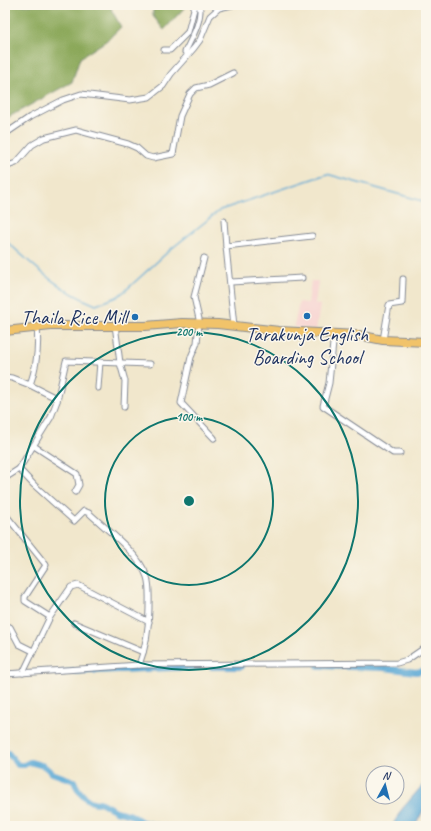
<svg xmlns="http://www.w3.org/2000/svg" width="431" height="831" viewBox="0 0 431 831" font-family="Caveat,sans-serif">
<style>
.built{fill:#f7d0ce}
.forest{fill:#8ba85a;stroke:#536c5c}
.water{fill:#5ca9d5;stroke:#3c6c9a}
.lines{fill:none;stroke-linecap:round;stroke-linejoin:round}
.stream{stroke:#5ca9d5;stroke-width:1.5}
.canal{stroke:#5ca9d5;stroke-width:6}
.minor-casing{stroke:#868b95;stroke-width:7}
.primary-casing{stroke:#868b95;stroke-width:10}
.minor{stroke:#fff;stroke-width:5}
.primary{stroke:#f1c36a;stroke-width:8}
.ring{fill:none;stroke:#0f766e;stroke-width:2}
.poi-dot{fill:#1f6fb2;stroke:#fbf7ec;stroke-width:1.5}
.labels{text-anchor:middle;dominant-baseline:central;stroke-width:3;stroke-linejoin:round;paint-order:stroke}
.poi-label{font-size:20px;fill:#1b2f5e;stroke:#fbf7ec;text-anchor:end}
.centre{fill:#0f766e;stroke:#fbf7ec;stroke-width:2}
.ring-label{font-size:12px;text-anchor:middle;font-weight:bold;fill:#0f766e;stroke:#fbf7ec;stroke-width:3;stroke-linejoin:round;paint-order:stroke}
</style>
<rect width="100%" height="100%" fill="#fbf7ec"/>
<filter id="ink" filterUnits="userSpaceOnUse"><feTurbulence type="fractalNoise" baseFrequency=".025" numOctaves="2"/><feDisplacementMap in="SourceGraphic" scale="8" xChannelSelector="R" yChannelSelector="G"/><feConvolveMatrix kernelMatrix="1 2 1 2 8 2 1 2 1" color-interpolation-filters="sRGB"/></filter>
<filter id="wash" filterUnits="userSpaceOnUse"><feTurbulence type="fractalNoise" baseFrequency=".012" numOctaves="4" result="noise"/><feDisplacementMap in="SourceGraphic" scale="16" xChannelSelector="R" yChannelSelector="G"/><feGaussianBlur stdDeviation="0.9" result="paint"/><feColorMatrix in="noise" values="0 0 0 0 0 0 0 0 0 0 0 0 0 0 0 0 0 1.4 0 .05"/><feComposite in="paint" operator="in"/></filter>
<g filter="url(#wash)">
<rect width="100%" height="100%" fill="#f1e7cc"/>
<!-- built -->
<path class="built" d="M 311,281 L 318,281 L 315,304 L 320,305 L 316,330 L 294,327 L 299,302 L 308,303 Z"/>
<!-- forest -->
<g class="forest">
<path d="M 5,5 L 113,5 L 111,9 L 121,27 L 106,41 L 80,58 L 72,82 L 5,119 Z"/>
<path d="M 153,5 L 190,5 L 185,7 L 164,30 L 153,16 Z"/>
</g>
<!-- water -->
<path class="water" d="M 426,781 L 426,805 L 415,826 L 392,826 L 402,809 Z"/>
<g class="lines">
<!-- stream -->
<path class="stream" d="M 5,240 C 37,268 56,289 96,305 L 117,297 L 126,290 L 171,249 L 220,210 L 327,174 L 426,202"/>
<!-- canal -->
<g class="canal">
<path d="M 318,666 L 384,668 L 416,672 L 426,670"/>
<path d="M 212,667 L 241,667"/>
<path d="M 64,672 L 199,667"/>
<path d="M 5,754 L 8,753 L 18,765 L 24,765 L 30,762 L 44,766 L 52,773 L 74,781 C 77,790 89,806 100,802 L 116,811 L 131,815 L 142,822 L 159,826"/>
</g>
</g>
</g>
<g filter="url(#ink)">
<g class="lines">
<defs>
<g id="minor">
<path d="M 164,50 L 170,50 L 188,32 L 195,5 L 200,7 C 201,23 192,37 185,52 L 188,54"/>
<path d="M 5,134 L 30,117 L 63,100 L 81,94 L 130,100 L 149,97 L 163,86 L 171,74 L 194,48 L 200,40 L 210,16 L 219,8 L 232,5"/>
<path d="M 5,167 L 16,163 L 32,145 L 44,138 L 76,130 L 128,144 L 137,148 L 146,156 L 153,158 L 173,154 L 180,116 L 190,94 L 196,88 L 209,85 L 233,73"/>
<path d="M 224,221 L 226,246"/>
<path d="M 231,282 L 302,278"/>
<path d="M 199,323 L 197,343 L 191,357 L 181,403 L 214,438"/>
<path d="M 198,324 L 199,319 L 194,297 L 204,258"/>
<path d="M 115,325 L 120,363 L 125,381 L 124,407"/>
<path d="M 234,326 L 226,246 L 312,236"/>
<path d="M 37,328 C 39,348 37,365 30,385 L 54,397 L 57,401 L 51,417 L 19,469 L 34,485 L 74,521 L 84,511 L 89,513 C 107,530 139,553 147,577 C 150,586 149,598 149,608 C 149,628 146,647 139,665"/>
<path d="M 334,333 L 329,383 L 323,406 L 393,453 L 400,453"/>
<path d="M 383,340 L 389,305 L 402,303 L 403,279"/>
<path d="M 5,377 L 12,378 L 30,385"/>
<path d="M 98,388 L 100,362"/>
<path d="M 57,401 L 66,361 L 150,364"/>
<path d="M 34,446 L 77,474 L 79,485 L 75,492"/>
<path d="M 5,478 L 19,469"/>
<path d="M 5,514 L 46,565 L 25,597 L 25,601 L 50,617 L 71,587 L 78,585 L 149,622"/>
<path d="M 74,623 L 143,652"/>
<path d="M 5,625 L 10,627 L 19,644 L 33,651"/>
<path d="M 23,673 L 50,617"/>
<path d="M 5,674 L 139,665 L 397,663 L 407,660 L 426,647"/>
</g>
<path id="primary" d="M 5,331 L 51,326 L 145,326 L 182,323 L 218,324 L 279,331 L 358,335 L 383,340 L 426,342"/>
</defs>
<!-- minor casing -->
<use href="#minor" class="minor-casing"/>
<!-- primary casing -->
<use href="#primary" class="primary-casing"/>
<!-- minor -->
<use href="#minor" class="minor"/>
<!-- primary -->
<use href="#primary" class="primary"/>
</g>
</g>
<!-- distance rings -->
<g class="ring">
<circle cx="189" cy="501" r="84"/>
<circle cx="189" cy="501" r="169"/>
</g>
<!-- markers -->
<g class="poi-dot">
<circle cx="307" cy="316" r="4"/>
<circle cx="135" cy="317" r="4"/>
</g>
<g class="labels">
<!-- poi labels -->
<g class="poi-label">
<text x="127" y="317">Thaila Rice Mill</text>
<text x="307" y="334" text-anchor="middle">Tarakunja English<tspan x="307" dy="23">Boarding School</tspan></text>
</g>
</g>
<circle cx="189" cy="501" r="6" class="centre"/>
<g class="ring-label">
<text x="189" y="336">200 m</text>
<text x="189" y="421">100 m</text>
</g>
<!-- margin -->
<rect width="431" height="831" fill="none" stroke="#fbf7ec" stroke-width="20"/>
<!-- north arrow -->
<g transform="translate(385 785) rotate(7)"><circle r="19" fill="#fbf7ec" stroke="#a1a7b3"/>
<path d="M0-3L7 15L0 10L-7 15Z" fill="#1f6fb2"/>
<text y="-6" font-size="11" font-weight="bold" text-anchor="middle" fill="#1b2f5e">N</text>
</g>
</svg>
